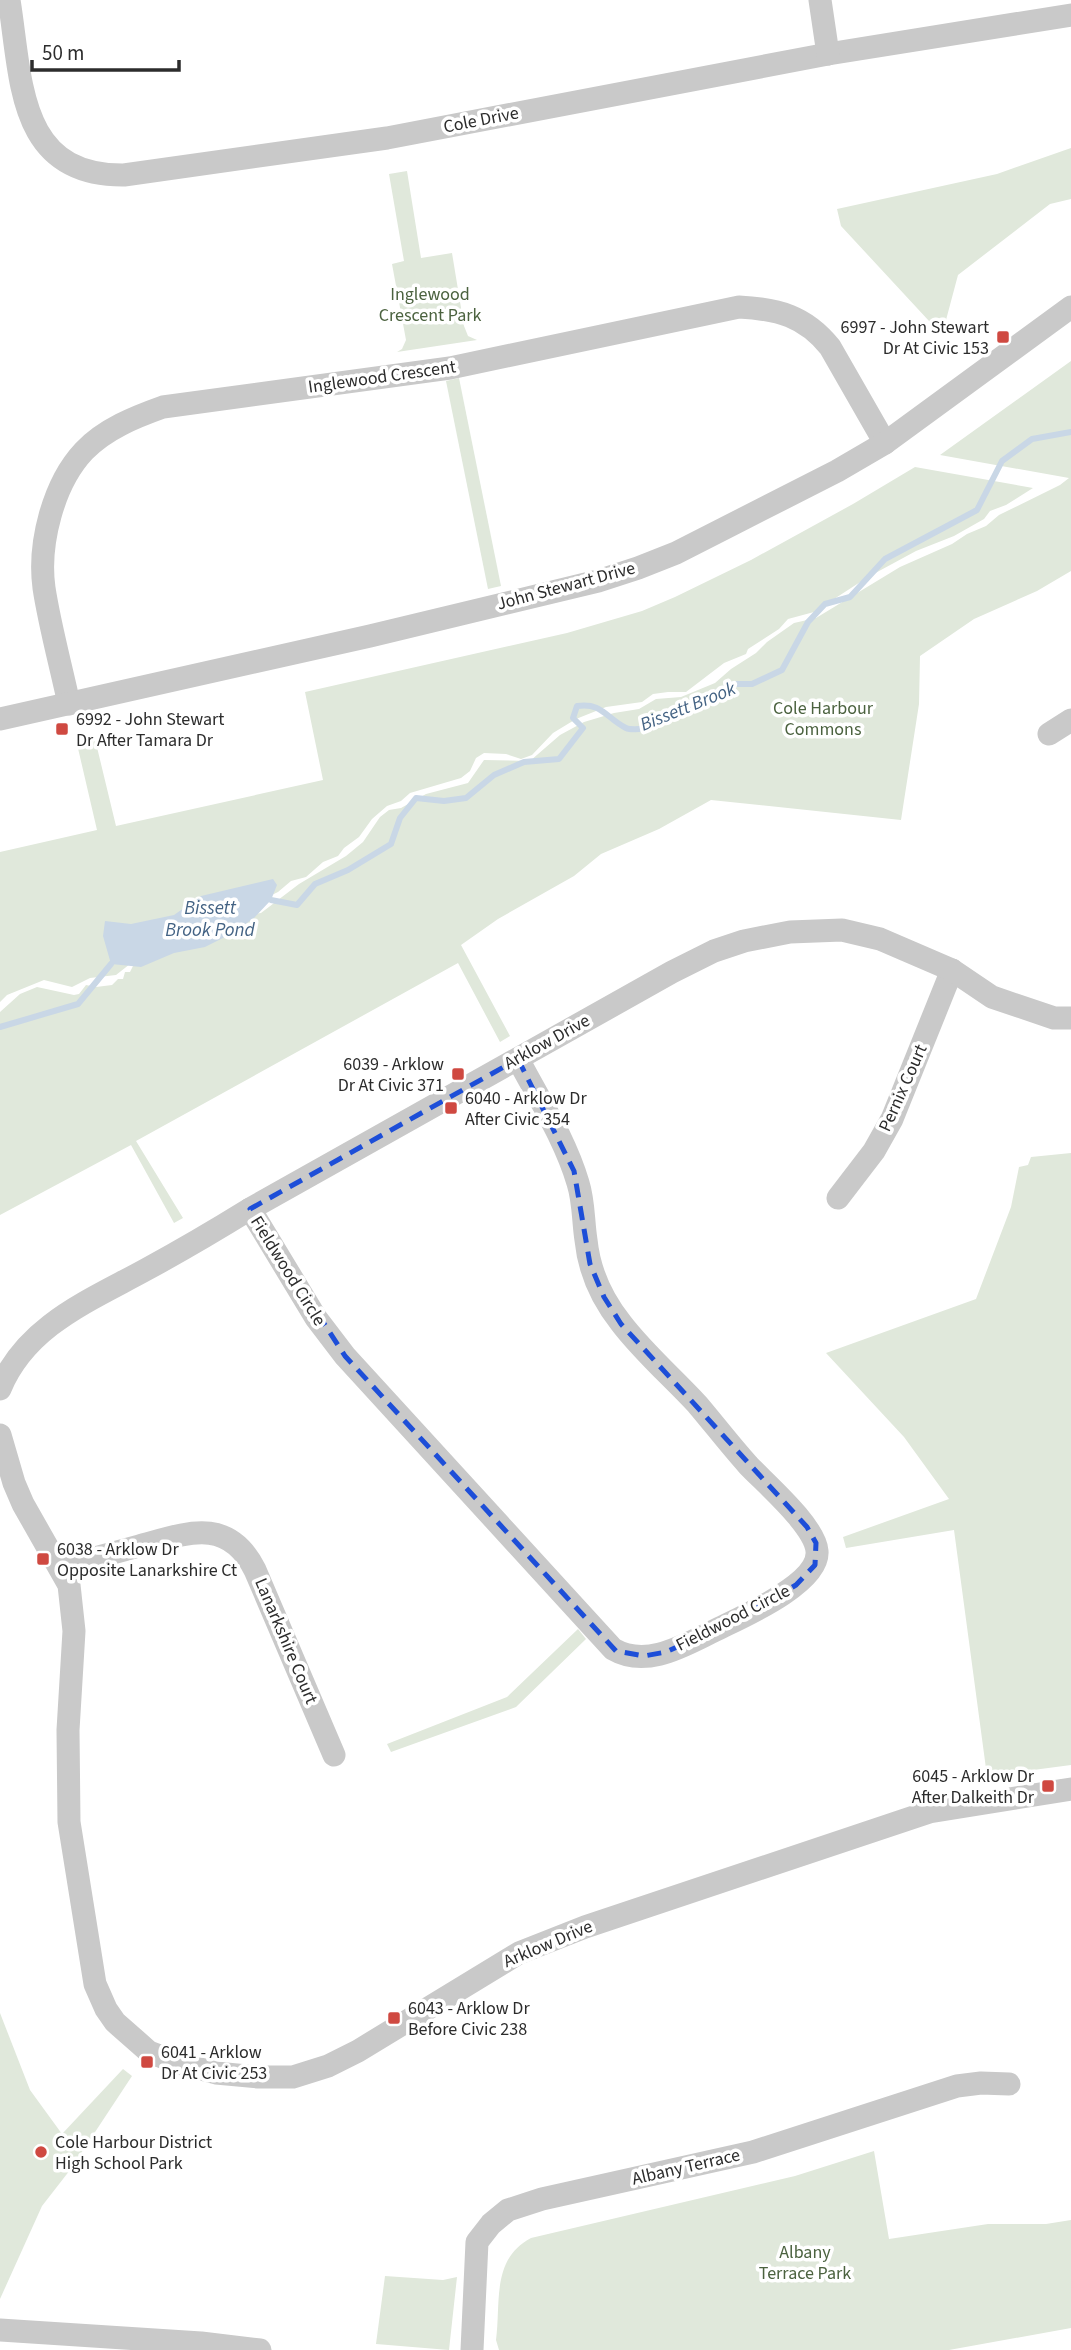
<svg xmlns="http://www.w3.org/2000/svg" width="1071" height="2350" viewBox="0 0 1071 2350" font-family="'Source Sans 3',sans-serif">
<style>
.green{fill:#e0e8db}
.water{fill:#c9d7e6}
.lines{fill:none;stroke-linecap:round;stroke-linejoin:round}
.stream{stroke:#c9d7e6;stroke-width:6}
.minor{stroke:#c9c9c9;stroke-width:23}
.marked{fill:none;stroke:#1d4ed8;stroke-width:5;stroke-dasharray:14 9;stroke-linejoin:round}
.poi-dot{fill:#cf4941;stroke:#fff;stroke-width:2.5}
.labels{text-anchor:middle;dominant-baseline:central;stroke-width:7;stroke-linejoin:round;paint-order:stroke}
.street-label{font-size:18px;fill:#2c2c2c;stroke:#fff}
.park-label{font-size:18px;fill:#4b623f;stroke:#fff}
.poi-label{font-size:18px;fill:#2c2c2c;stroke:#fff;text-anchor:start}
.water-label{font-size:19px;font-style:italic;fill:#446384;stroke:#fff}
</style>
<rect width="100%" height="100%" fill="#fff"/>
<!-- green -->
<g class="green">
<path d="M 1071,148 L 1071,199 L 1050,204 L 958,275 L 942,335 L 841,226 L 837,209 L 997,174 Z"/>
<path d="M 407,171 L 421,258 L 452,253 L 464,326 L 468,336 L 477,340 L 397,352 L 402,349 L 406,340 L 392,264 L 404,261 L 389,174 Z"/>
<path d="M 1071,361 L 1071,571 L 1037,591 L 974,619 L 920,656 L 919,704 L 901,820 L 711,800 L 659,829 L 601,854 L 574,876 L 498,919 L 461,945 L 510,1036 L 500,1042 L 458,963 L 136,1141 L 183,1218 L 174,1223 L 131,1145 L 0,1215 L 0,1012 L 20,994 L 37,987 L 74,995 L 79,994 L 86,985 L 96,987 L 112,985 L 118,979 L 123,979 L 125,972 L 130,972 L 134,964 L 254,914 L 261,913 L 299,884 L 346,856 L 363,842 L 380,817 L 389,810 L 401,808 L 426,794 L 468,783 L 484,760 L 530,761 L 560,735 L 584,722 L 614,713 L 639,709 L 656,699 L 681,697 L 715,683 L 731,669 L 756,653 L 767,642 L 794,623 L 816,618 L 900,567 L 952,544 L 967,534 L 986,526 L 999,515 L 1060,485 L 1069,478 L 940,455 Z"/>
<path d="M 459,378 L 501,586 L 488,589 L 446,381 Z"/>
<path d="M 915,467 L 1033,488 L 1006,505 L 990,511 L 984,519 L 954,536 L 916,551 L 868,577 L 814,612 L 788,619 L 779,629 L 748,649 L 746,654 L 724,663 L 686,692 L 668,692 L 653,694 L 642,702 L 606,707 L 576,719 L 553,733 L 532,755 L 521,759 L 506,754 L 484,753 L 476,758 L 470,771 L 461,778 L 410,793 L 401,801 L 387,806 L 372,819 L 359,837 L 344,848 L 338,856 L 323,862 L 306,877 L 291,881 L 278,892 L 130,964 L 116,975 L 90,978 L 72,987 L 44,980 L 7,995 L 0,1002 L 0,852 L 97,830 L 77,744 L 95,739 L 116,826 L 323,780 L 305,692 L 567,633 L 642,611 L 675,597 L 751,560 L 853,504 Z"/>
<path d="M 1071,1153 L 1071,1765 L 987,1776 L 954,1530 L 846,1548 L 843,1537 L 949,1499 L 904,1437 L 826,1353 L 976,1299 L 1011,1207 L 1019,1167 L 1028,1165 L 1031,1157 Z"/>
<path d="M 578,1629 L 586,1639 L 516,1707 L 391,1752 L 387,1744 L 507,1697 Z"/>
<path d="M 0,2013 L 30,2090 L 62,2134 L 123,2069 L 132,2076 L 70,2170 L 42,2206 L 0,2299 Z"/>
<path d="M 874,2151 L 889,2239 L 988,2224 L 1046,2224 L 1071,2220 L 1071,2328 L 949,2350 L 499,2350 L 496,2340 C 501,2303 491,2259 531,2238 L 795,2176 Z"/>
<path d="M 385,2276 L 443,2280 L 457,2277 L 449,2350 L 376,2344 Z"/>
</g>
<!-- water -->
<path class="water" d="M 273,879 L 277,885 L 271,900 L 254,918 L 231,934 L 205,947 L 174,953 L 141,967 L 111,964 L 103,936 L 105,921 L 131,924 L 174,915 L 201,896 Z"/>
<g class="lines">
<!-- stream -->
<g class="stream">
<path d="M 271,900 L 297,905 L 315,884 L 348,870 L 391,844 L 400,818 L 416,798 L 444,801 L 466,798 L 494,775 L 524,762 L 559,759 L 583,728 L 573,718 L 577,706 C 602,702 606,718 626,728 C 630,730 638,729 643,729 L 733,684 L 752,684 L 782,670 L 808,622 L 825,604 L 850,597 L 885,559 L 977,510 L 1002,461 L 1032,439 L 1071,432"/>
<path d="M 0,1027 L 78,1004 L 111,964"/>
</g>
<!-- minor -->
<g class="minor">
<path d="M 9,0 C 22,80 17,176 124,175 L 387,138 L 828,54 L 1071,15"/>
<path d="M 820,0 L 828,54"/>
<path d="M 69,704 C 61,666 50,627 44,588 C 38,544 53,484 84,451 C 105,429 135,417 163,407 L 450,368 L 739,307 C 778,309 805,316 830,347 L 885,443"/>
<path d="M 0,719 L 370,636 L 598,581 L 638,568 L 676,553 L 729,526 L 837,471 L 885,443 L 1071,307"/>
<path d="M 1049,734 L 1071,720"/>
<path d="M 838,1198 L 874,1151 L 892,1119 L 952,970"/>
<path d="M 250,1209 L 316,1318 L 345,1356 L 613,1649 C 649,1670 689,1642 722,1627 C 747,1615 820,1582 817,1551 C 815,1526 766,1484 748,1465 C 730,1445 714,1424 697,1404 C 672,1377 643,1352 621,1323 C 602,1299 589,1270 586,1240 C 583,1221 584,1202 578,1183 C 565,1139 539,1099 518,1059"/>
<path d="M 0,1389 C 26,1325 91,1300 147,1269 C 182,1250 216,1230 250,1209 L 672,972 L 714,951 L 744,941 L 790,932 L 842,930 L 880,939 L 952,970 L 992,997 L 1054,1018 L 1071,1018"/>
<path d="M 0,1435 L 14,1483 L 23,1504 L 69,1585 L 74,1631 L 68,1730 L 69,1822 L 95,1984 L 106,2009 L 115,2022 L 149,2052 L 178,2063 L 216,2073 L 258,2077 L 293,2077 L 328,2066 L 358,2051 L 519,1953 L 585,1927 L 929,1812 L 1071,1789"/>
<path d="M 61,1567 C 87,1560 113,1553 139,1546 C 187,1533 228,1516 255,1570 L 334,1755"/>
<path d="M 0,2330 L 201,2343 L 260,2350"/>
<path d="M 472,2350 L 477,2242 L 491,2224 L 508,2210 L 542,2199 L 753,2152 L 957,2086 L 981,2083 L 1009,2084"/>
</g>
</g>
<!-- marked area -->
<path class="marked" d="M 518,1059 L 574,1171 L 590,1264 L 604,1297 L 621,1324 L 807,1527 L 816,1543 L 815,1565 L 796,1585 L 737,1620 L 666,1652 L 644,1656 L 616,1651 L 345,1356 L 250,1209 Z"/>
<!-- markers -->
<g class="poi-dot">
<rect x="996" y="330" width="14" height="14" rx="3.5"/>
<rect x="55" y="722" width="14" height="14" rx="3.5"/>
<rect x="451" y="1067" width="14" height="14" rx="3.5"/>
<rect x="444" y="1101" width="14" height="14" rx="3.5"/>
<rect x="36" y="1552" width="14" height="14" rx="3.5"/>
<rect x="1041" y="1779" width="14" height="14" rx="3.5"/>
<rect x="387" y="2011" width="14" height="14" rx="3.5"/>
<rect x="140" y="2055" width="14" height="14" rx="3.5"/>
<circle cx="41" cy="2152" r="7"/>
</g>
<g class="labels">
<!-- street labels -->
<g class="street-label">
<text transform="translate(481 120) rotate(-11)">Cole Drive</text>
<text transform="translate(382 377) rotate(-8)">Inglewood Crescent</text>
<text transform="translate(566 586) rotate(-15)">John Stewart Drive</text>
<text transform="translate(547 1042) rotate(-29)">Arklow Drive</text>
<text transform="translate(903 1088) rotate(-66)">Pernix Court</text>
<text transform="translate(288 1271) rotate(58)">Fieldwood Circle</text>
<text transform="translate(733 1618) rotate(-27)">Fieldwood Circle</text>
<text transform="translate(286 1641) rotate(67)">Lanarkshire Court</text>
<text transform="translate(548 1944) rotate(-23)">Arklow Drive</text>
<text transform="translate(686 2167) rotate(-13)">Albany Terrace</text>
</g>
<!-- park labels -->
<g class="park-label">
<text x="430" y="294">Inglewood<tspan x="430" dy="21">Crescent Park</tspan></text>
<text x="823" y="708">Cole Harbour<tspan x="823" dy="21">Commons</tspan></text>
<text x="805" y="2252">Albany<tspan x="805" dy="21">Terrace Park</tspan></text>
</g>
<!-- poi labels -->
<g class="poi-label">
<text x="989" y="327" text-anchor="end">6997 - John Stewart<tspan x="989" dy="21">Dr At Civic 153</tspan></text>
<text x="76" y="719">6992 - John Stewart<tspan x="76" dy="21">Dr After Tamara Dr</tspan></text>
<text x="444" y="1064" text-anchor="end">6039 - Arklow<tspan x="444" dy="21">Dr At Civic 371</tspan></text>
<text x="465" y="1098">6040 - Arklow Dr<tspan x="465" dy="21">After Civic 354</tspan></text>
<text x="57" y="1549">6038 - Arklow Dr<tspan x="57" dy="21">Opposite Lanarkshire Ct</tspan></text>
<text x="1034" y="1776" text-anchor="end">6045 - Arklow Dr<tspan x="1034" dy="21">After Dalkeith Dr</tspan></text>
<text x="408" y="2008">6043 - Arklow Dr<tspan x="408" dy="21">Before Civic 238</tspan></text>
<text x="161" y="2052">6041 - Arklow<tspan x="161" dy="21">Dr At Civic 253</tspan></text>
<text x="55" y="2142">Cole Harbour District<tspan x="55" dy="21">High School Park</tspan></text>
</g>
<!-- water labels -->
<g class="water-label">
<text transform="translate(688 707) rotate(-22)">Bissett Brook</text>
<text x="210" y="908">Bissett<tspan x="210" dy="22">Brook Pond</tspan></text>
</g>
</g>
<!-- scale -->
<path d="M32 60v10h147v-10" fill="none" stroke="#2c2c2c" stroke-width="3.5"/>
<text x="42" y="60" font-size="21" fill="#2c2c2c" stroke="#ffffff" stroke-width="5" paint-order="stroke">50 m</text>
</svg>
